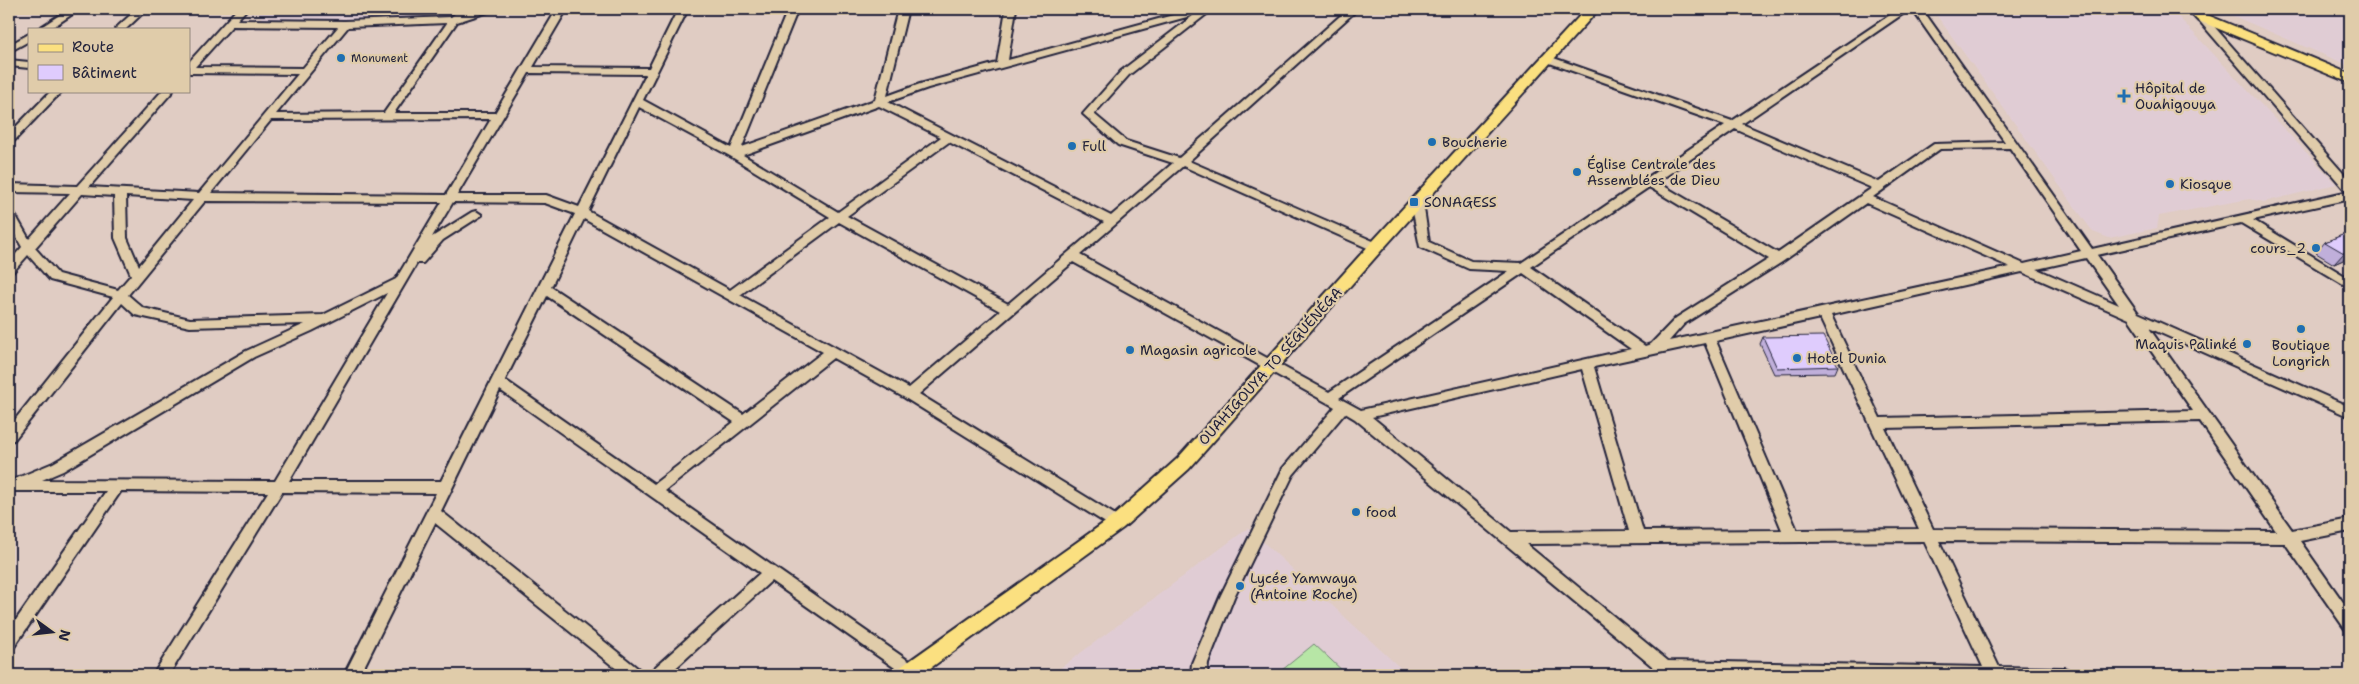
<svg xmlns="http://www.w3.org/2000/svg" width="2359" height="684" viewBox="0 0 2359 684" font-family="'Shantell Sans',sans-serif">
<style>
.built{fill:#e0ccd4}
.green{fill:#b7e6a6;stroke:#6c8470}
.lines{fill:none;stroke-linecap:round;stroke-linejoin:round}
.minor-casing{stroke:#22223b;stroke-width:4}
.major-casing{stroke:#22223b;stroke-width:4}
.minor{fill:#e0ccaa;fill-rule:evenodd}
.major{fill:#fbe080;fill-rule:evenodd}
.wall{fill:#c0afda;stroke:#22223b}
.shaded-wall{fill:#9c8fb1;stroke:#22223b}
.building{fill:#dfccfd;stroke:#22223b}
.poi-dot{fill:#1f6fb2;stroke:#e0ccaa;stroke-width:2}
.labels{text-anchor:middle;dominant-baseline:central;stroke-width:4.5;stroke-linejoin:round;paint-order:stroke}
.far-poi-label{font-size:11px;fill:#22223b;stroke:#e0ccaa;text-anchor:start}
.poi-label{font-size:14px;fill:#22223b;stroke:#e0ccaa;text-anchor:start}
.street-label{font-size:14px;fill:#22223b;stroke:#e0ccaa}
</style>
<rect width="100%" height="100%" fill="#e0ccc3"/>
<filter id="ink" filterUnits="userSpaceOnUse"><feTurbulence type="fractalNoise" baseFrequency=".02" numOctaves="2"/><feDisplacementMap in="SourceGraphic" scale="10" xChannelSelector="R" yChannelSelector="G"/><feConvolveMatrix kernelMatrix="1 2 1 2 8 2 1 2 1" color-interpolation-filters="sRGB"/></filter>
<g filter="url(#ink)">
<!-- built -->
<g class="built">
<path d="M 263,9 L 454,9 L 450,16 L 433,24 L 263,20 L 259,15 Z"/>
<path d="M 1932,9 L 2171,9 L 2336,184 L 2264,202 L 2249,199 L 2159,216 L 2157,228 L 2109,238 L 2093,232 Z"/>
<path d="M 2217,9 L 2350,9 L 2350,66 Z"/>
<path d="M 1248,528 L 1408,675 L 1347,675 L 1314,644 L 1276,675 L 1051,675 Z"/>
</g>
<!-- green -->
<path class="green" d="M 1314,644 L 1347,675 L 1276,675 Z"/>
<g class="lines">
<defs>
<g id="minor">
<path d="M 69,9 L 80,9 L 50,29 L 38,29 Z"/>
<path d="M 137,9 L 147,9 L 126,29 L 115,29 Z"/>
<path d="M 237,9 L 247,9 L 237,20 L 345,21 L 451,17 L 457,12 L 461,14 L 479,9 L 493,9 L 491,11 L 457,22 L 394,113 L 495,113 L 557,9 L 567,9 L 533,67 L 649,68 L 678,9 L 688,9 L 643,100 L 731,148 L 788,9 L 798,9 L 742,147 L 875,100 L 898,9 L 908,9 L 887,96 L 920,84 L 997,63 L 1006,9 L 1016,9 L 1008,60 L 1195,9 L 1210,9 L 1208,13 L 1129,75 L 1094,114 L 1126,141 L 1179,158 L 1348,9 L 1358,9 L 1189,161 L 1380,244 L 1382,247 L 1380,250 L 1372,250 L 1183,166 L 1080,255 L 1329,392 L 1509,271 L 1469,269 L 1420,247 L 1411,202 L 1413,199 L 1417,198 L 1423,202 L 1429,242 L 1471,261 L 1521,263 L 1725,125 L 1544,61 L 1543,59 L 1548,56 L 1732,121 L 1899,9 L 1910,9 L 1742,124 L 1879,182 L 1934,144 L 2005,142 L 1912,9 L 1922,9 L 2092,249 L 2349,191 L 2346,191 L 2196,17 L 2201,14 L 2204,15 L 2350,181 L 2350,199 L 2253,220 L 2350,279 L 2350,288 L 2241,223 L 2097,255 L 2138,313 L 2350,407 L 2350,417 L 2149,328 L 2292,530 L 2350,519 L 2350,531 L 2300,541 L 2350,612 L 2350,631 L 2345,629 L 2285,543 L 1939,541 L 1999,667 L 2064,668 L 2069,670 L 2072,675 L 1658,675 L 1658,671 L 1355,419 L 1345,413 L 1293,475 L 1234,597 L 1208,663 L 1207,675 L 1191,675 L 1192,663 L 1220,597 L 1283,468 L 1335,407 L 1073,262 L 919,394 L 1122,519 L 1124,523 L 1122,527 L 1117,529 L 1112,527 L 905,398 L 833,358 L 665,491 L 916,666 L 919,671 L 917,675 L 905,675 L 771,581 L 668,675 L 649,675 L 652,670 L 760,573 L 500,390 L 441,511 L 640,670 L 643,675 L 624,675 L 435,523 L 360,675 L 344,675 L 436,493 L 282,492 L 169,675 L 153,675 L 268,492 L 121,491 L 14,647 L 9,649 L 9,630 L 106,491 L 15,491 L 9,486 L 10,481 L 53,463 L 246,351 L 305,324 L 190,327 L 135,315 L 122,303 L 14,440 L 9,441 L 9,427 L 113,297 L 50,280 L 28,255 L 13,272 L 9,273 L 9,262 L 22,247 L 9,224 L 9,210 L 13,211 L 29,239 L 70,193 L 9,192 L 9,184 L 77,186 L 162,91 L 173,91 L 89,187 L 199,193 L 298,74 L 189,73 L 189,62 ZM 1194,15 L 1121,71 L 1083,114 L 1118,145 L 1173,163 L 1111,216 L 888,102 L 928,88 ZM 447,23 L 384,113 L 276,114 L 348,27 ZM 232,26 L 338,27 L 303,68 L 195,67 ZM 529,73 L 646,74 L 579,207 L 546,195 L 457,195 ZM 879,106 L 941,137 L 838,212 L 743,155 ZM 639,107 L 730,156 L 830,217 L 730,290 L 588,211 ZM 491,119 L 446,195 L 211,193 L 271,120 ZM 1735,129 L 1872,188 L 1778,253 L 1657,182 ZM 949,142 L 1104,222 L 1008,304 L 847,216 ZM 2010,148 L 2081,251 L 2024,264 L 1873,197 L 1940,149 ZM 1649,187 L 1769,259 L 1676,318 L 1651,344 L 1645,346 L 1531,267 ZM 82,194 L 114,196 L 115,238 L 131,275 L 118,290 L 58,274 L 35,248 ZM 126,196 L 193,200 L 139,266 L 127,238 ZM 205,201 L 442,202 L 396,279 L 323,315 L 190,319 L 143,308 L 128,295 ZM 453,202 L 545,203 L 575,214 L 441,481 L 289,481 L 417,263 L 423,263 L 443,240 L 482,215 L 476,211 L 472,212 L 432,237 ZM 1866,203 L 2010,267 L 1669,341 L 1684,324 L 1782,262 ZM 584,219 L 823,352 L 743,414 L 551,287 ZM 839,222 L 1000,311 L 909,388 L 740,295 ZM 2086,258 L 2119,305 L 2037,269 ZM 2022,272 L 2129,319 L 2193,411 L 1880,418 L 1831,315 ZM 1523,273 L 1631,349 L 1361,410 L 1339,398 ZM 387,293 L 275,481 L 42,480 L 63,471 L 254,357 L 312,331 ZM 547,296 L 734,422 L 654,484 L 505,380 ZM 1820,318 L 1919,529 L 1797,530 L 1716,341 ZM 1705,343 L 1782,530 L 1643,531 L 1594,367 ZM 1582,369 L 1629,531 L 1511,532 L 1372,417 ZM 2200,421 L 2276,531 L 1933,529 L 1885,428 ZM 1924,541 L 1983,667 L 1668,661 L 1526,544 Z"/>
<path d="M 29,34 L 29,41 L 9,52 L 9,45 Z"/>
<path d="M 9,60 L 29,62 L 29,68 L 9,66 Z"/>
<path d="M 51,91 L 62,91 L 13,142 L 9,143 L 9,134 Z"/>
</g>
<g id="major">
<path d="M 1586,9 L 1599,9 L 1381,251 L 1189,469 L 1123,528 L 921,675 L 895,675 L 898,669 L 1111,518 L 1177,459 L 1371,243 Z"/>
<path d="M 2187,9 L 2200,9 L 2205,14 L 2350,74 L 2350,83 L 2197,20 Z"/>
</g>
</defs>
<!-- minor casing -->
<use href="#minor" class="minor-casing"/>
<!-- major casing -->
<use href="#major" class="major-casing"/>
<!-- minor -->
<use href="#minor" class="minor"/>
<!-- major -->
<use href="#major" class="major"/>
</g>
<!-- wall -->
<g class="wall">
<path d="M 2350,232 L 2350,257 L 2334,264 L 2316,253 L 2325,242 Z"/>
<path d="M 1763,337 L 1838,366 L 1835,373 L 1774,374 L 1760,344 Z"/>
</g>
<!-- shaded-wall -->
<path class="shaded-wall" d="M 2350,250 L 2350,257 L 2334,264 L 2344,253 Z"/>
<!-- building -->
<g class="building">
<path d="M 2350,232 L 2350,250 L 2344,253 L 2325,242 Z"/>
<path d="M 1823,336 L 1838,366 L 1777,368 L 1763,337 Z"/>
</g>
</g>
<!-- markers -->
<g class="poi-dot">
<circle cx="341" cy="58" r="5"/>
<path d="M2121.5 88.5h5v5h5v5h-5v5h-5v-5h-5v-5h5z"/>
<circle cx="1432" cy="142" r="5"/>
<circle cx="1072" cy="146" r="5"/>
<circle cx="1577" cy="172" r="5"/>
<circle cx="2170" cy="184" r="5"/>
<rect x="1409" y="197" width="10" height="10" rx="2.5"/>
<circle cx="2316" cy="248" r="5"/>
<circle cx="2301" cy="329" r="5"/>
<circle cx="2247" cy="344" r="5"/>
<circle cx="1130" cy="350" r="5"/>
<circle cx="1797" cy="358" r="5"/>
<circle cx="1356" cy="512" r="5"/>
<circle cx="1240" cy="586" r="5"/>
</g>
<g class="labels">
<!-- far-poi labels -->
<g class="far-poi-label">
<text x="351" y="58">Monument</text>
</g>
<!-- poi labels -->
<g class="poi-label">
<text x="2135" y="88">Hôpital de<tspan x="2135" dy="16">Ouahigouya</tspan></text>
<text x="1442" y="142">Boucherie</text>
<text x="1082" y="146">Full</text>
<text x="1587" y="164">Église Centrale des<tspan x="1587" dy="16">Assemblées de Dieu</tspan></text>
<text x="2180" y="184">Kiosque</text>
<text x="1424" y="202">SONAGESS</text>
<text x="2306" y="248" text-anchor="end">cours_2</text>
<text x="2237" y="344" text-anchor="end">Maquis Palinké</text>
<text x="2301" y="345" text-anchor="middle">Boutique<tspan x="2301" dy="16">Longrich</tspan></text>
<text x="1140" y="350">Magasin agricole</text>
<text x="1807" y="358">Hotel Dunia</text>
<text x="1366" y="512">food</text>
<text x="1250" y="578">Lycée Yamwaya<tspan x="1250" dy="16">(Antoine Roche)</tspan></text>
</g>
<!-- street labels -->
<g class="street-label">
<text transform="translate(1270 366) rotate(-48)">OUAHIGOUYA TO SÉGUÉNÉGA</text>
</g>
</g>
<!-- margin -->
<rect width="2359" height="684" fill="none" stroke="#e0ccaa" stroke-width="30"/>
<rect x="15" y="15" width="2329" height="654" fill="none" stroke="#22223b" stroke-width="2" filter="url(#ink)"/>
<!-- legend -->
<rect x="28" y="28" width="162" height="65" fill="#e0ccaa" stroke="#94887e"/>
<rect x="38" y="44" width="25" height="8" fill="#fbe080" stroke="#94887e"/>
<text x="72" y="52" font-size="15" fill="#22223b">Route</text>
<rect x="38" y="65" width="25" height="15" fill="#dfccfd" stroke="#94887e"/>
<text x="72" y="78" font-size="15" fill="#22223b">Bâtiment</text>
<!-- north arrow -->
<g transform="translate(52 632) rotate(105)" stroke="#e0ccaa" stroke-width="4" paint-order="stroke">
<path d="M0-4L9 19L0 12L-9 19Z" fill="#22223b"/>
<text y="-8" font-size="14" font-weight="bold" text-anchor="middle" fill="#22223b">N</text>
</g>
</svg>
